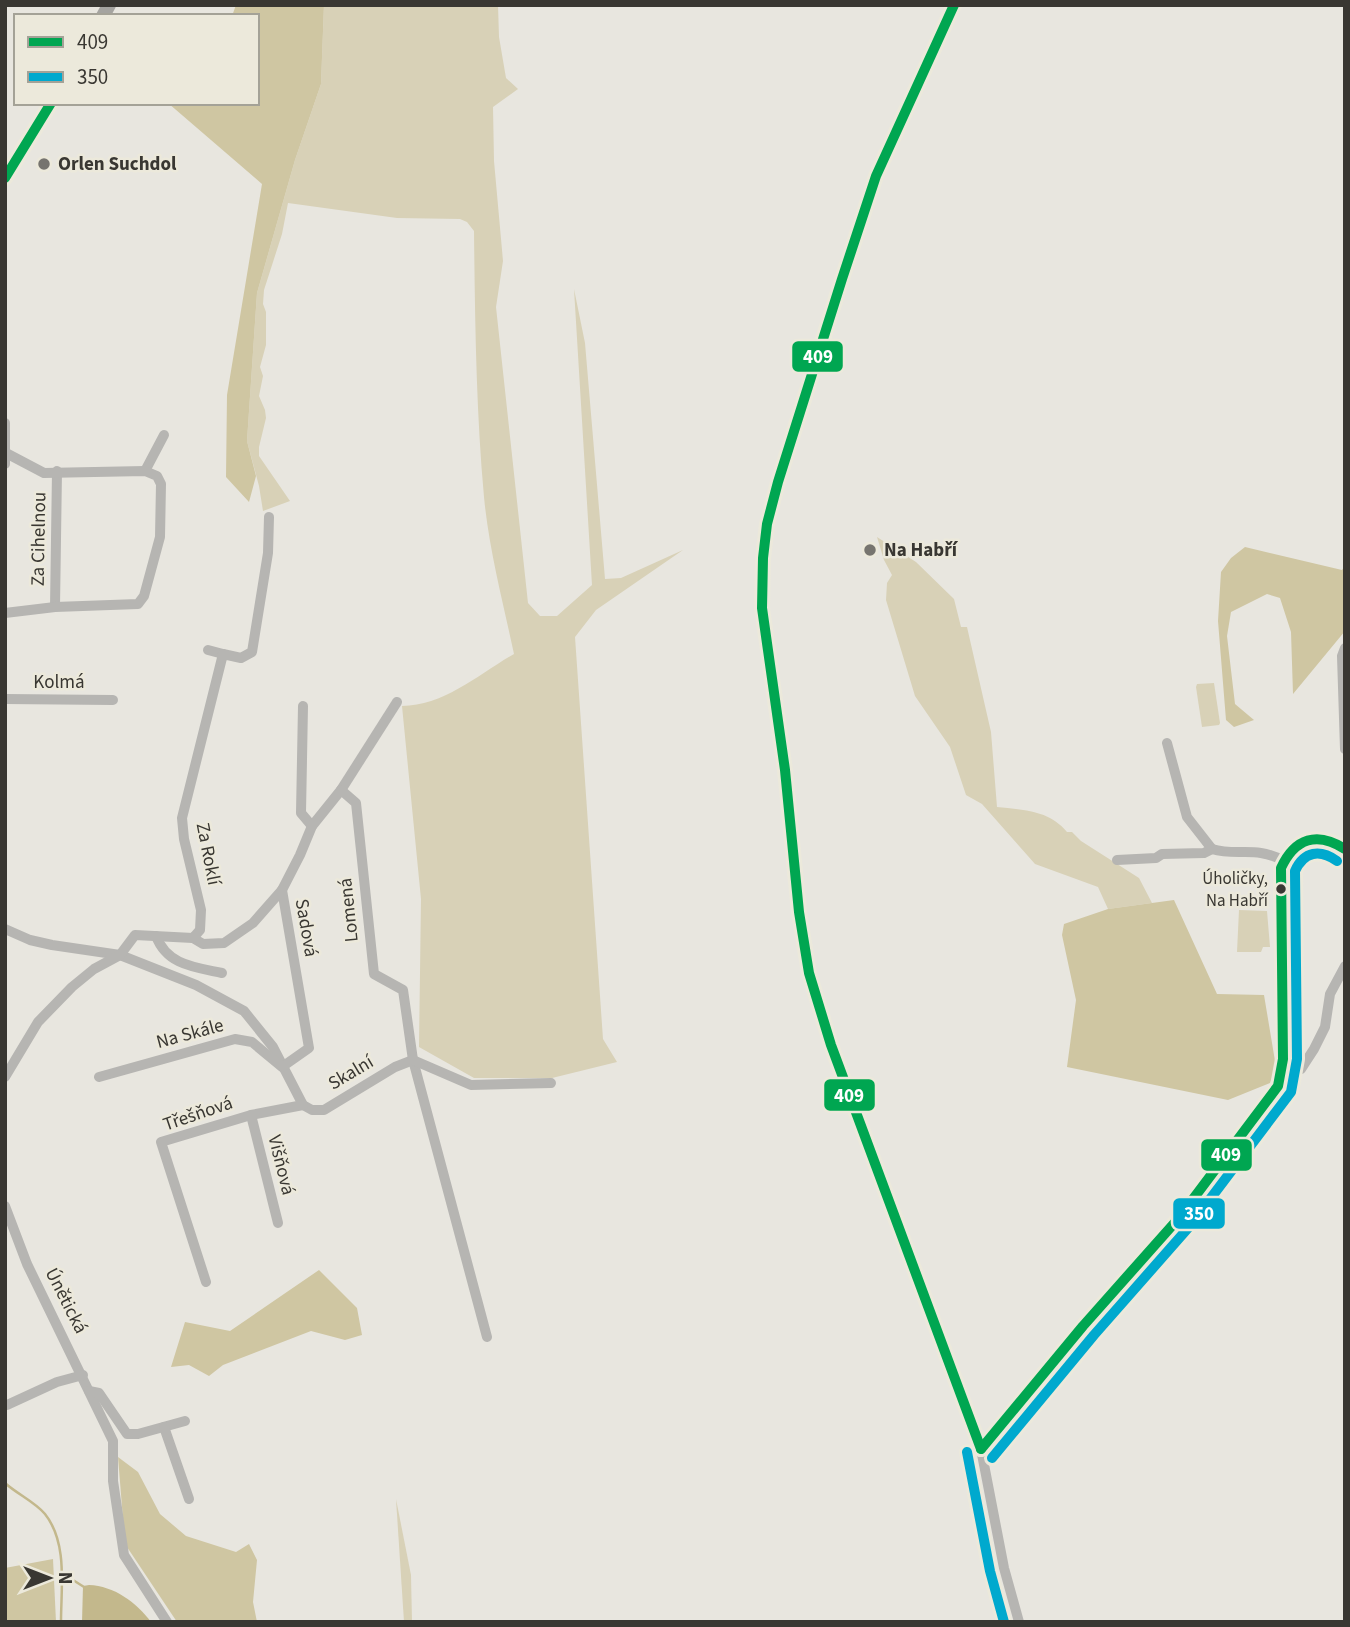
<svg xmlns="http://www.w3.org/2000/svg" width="1350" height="1627" viewBox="0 0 1350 1627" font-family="'Source Sans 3',sans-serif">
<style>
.green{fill:#d8d1b7}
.forest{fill:#cfc6a2}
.water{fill:#c3b88c}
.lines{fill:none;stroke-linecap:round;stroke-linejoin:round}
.stream{stroke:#c3b88c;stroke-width:2.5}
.minor{stroke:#b6b5b2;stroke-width:10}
.major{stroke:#a5a4a0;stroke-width:14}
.bus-1-casing{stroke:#ece9db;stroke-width:16}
.bus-2-casing{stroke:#ece9db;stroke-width:16}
.bus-1{stroke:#00a651;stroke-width:10}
.bus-2{stroke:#00a9ce;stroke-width:10}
.poi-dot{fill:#76746f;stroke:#ece9db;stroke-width:2.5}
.bus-dot{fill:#393732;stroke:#ece9db;stroke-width:2.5}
.labels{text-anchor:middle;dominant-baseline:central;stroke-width:5;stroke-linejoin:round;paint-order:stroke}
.bus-label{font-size:17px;fill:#393732;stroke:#ece9db;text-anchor:end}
.poi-label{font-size:19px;font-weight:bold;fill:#393732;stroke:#ece9db;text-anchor:start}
.street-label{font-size:19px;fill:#393732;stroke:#ece9db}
.line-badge{stroke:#ece9db;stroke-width:2.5}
.badge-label{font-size:19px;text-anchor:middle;font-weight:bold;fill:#fff}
</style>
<rect width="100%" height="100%" fill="#e8e6df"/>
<!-- green -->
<g class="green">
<path d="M 324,5 L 498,5 L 499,37 L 506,78 L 518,89 L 493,107 L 494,161 L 503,261 L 496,307 L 528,603 L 540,616 L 557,616 L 592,585 L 574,289 L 585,343 L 605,579 L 621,578 L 683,550 L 596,610 L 575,637 L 603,1039 L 617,1062 L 552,1078 L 474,1078 L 419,1047 L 421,899 L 402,706 C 444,706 479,674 514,654 C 503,602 489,550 484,497 C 476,409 475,320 474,231 L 467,222 L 460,219 L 397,218 L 288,203 L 282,234 L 264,290 L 263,304 L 266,312 L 266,345 L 260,367 L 263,376 L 259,396 L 265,410 L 266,418 L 259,447 L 259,456 L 290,501 L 263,511 L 259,486 L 247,441 L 257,293 L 295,160 L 321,84 Z"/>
<path d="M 877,537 L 916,562 L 954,599 L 961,627 L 967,627 L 991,732 L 997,807 C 1023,810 1049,810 1067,832 L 1072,832 L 1081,841 L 1139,878 L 1152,903 L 1108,909 L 1098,887 L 1035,864 L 982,804 L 966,795 L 950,747 L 915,696 L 886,600 L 887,583 L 892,575 L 884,560 Z"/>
<path d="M 1214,683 L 1220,723 L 1219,725 L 1202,727 L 1196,687 L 1197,684 Z"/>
<path d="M 1239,910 L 1267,911 L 1270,947 L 1263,947 L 1261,952 L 1237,952 Z"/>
<path d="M 396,1499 L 411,1575 L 412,1622 L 404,1622 Z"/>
</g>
<!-- forest -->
<g class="forest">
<path d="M 236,5 L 324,5 L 321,84 L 295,160 L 257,293 L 247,441 L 256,476 L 249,502 L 226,477 L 227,395 L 262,184 L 168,103 L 257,103 L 257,16 L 232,16 Z"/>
<path d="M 1245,547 L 1342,570 L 1345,566 L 1345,631 L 1293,694 L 1291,632 L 1280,598 L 1267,594 L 1231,612 L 1227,636 L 1235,704 L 1254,720 L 1234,727 L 1226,720 L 1218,621 L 1221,572 L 1231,558 Z"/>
<path d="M 1174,900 L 1217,994 L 1264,995 L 1276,1067 L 1270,1083 L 1228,1100 L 1067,1067 L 1076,1000 L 1062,935 L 1064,924 L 1108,909 Z"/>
<path d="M 319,1270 L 357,1308 L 362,1335 L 345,1340 L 311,1331 L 223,1365 L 209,1376 L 189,1365 L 171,1367 L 185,1322 L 230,1331 Z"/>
<path d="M 118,1457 L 138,1472 L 160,1514 L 186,1536 L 236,1552 L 249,1544 L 257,1560 L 253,1602 L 257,1622 L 177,1622 L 125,1544 Z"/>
<path d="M 53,1559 L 56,1622 L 5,1622 L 5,1568 Z"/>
</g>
<!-- water -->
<path class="water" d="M 89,1585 C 114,1586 136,1602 151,1622 L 82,1622 L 83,1586 Z"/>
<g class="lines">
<!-- stream -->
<g class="stream">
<path d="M 5,1483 C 17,1494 35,1502 45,1514 C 68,1543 61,1587 61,1622"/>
<path d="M 61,1578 L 73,1580 L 84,1587"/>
</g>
<!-- minor -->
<g class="minor">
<path d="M 954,5 L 876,176 L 842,279 L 778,482 L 767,524 L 763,558 L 762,608 L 785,770 L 799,912 L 809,973 L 831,1045 L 973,1423 L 981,1449 L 1004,1568 L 1019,1622"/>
<path d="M 5,423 L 5,464"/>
<path d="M 145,471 L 164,435"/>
<path d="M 55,607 L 57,471"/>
<path d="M 5,613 L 55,607 L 138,604 L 144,596 L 160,537 L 161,484 L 157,476 L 145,471 L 44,473 L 6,453"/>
<path d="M 1345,648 L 1342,656 L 1345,749"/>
<path d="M 208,650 L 223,654"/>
<path d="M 5,699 L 113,700"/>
<path d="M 303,706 L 301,813 L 312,826"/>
<path d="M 1167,743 L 1187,817 L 1212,849"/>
<path d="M 341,790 L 397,702"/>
<path d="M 1117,860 L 1156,858 L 1162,854 L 1204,853 L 1212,849 C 1239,857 1254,845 1284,861"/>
<path d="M 5,929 L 30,940 L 52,945 L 120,955 L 196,985 L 244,1011 L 273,1047 L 303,1105 L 312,1110 L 324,1110 L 395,1067 L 413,1060"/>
<path d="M 156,936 C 167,965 194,967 222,973"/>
<path d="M 193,938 L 203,944 L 224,943 L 253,923 L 282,890 L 300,855 L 312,826 L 341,790 L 356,803 L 374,974 L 403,990 L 413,1060 L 487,1337"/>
<path d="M 413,1060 L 471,1085 L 551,1083"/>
<path d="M 5,1077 L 38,1022 L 72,987 L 94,969 L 120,955 L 135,935 L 193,938 L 200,930 L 201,910 L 184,839 L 182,818 L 223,654 L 241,658 L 252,652 L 268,553 L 269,517"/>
<path d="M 99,1077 L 235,1039 L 252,1042 L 282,1067 L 309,1048 L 282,890"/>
<path d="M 1280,1077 L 1301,1069 L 1314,1049 L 1325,1027 L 1330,994 L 1345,966"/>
<path d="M 251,1115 L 278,1223"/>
<path d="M 5,1206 L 27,1264 L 113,1441 L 113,1481 L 124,1555 L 167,1622"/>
<path d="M 206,1282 L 161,1142 L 251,1115 L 303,1105"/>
<path d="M 89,1391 L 99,1393 L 127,1434 L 138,1434 L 185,1421"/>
<path d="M 7,1405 L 57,1382 L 83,1375"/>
<path d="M 164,1427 L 189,1499"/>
<path d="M 981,1449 L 1083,1326 L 1178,1219 L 1273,1094 L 1278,1086 L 1283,1059 L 1281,868 C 1291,838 1320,829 1345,849"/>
</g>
<!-- major -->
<g class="major">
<path d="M 103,16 L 109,5"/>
<path d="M 5,178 L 51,103"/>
</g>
<defs>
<g id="bus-1">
<path d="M 954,5 L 876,176 L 842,279 L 778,482 L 767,524 L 763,558 L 762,608 L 785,770 L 799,912 L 809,973 L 831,1045 L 981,1449"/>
<path d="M 5,178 L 51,103"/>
<path d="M 981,1449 L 1083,1326 L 1178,1219 L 1278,1086 L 1283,1059 L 1281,868 C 1295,838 1317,831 1345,849"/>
</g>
<g id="bus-2">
<path d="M 967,1452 L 990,1571 L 1004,1622"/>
<path d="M 992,1458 L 1094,1335 L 1189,1227 L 1291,1092 L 1297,1059 L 1295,871 C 1304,851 1320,849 1337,861"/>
</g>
</defs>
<!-- bus-1 casing -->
<use href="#bus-1" class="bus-1-casing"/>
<!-- bus-2 casing -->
<use href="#bus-2" class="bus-2-casing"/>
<!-- bus-1 -->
<use href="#bus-1" class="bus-1"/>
<!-- bus-2 -->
<use href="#bus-2" class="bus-2"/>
</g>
<!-- markers -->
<g class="poi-dot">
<circle cx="44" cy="164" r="7"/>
<circle cx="870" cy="550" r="7"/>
</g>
<circle class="bus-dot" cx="1281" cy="889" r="6"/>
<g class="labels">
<!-- bus labels -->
<g class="bus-label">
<text x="1268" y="879">Úholičky,<tspan x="1268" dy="22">Na Habří</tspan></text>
</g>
<!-- poi labels -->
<g class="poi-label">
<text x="58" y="164">Orlen Suchdol</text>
<text x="884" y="550">Na Habří</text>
</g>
<!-- street labels -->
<g class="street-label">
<text transform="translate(39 539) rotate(-89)">Za Cihelnou</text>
<text x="59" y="682">Kolmá</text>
<text transform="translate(208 854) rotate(79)">Za Roklí</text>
<text transform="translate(349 910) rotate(-96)">Lomená</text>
<text transform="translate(306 928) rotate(80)">Sadová</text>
<text transform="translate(190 1034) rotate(-15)">Na Skále</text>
<text transform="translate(351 1073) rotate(-31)">Skalní</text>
<text transform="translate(198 1114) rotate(-19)">Třešňová</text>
<text transform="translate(281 1165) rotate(76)">Višňová</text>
<text transform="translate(66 1301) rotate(63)">Únětická</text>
</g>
</g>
<g class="line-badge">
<rect x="791" y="340" width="53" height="33" rx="7" fill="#00a651"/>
<rect x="823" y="1078" width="53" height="34" rx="7" fill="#00a651"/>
<rect x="1200" y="1138" width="53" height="34" rx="7" fill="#00a651"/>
<rect x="1172" y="1197" width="54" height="33" rx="7" fill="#00a9ce"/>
</g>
<g class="badge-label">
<text x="818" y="363">409</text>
<text x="849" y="1102">409</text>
<text x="1226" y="1161">409</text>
<text x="1199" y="1220">350</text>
</g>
<!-- border -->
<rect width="1350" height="1627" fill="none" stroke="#393732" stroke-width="14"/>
<!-- legend -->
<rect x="14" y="14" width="245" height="91" fill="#ece9db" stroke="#a4a297" stroke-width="2"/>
<rect x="28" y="37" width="35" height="10" fill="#00a651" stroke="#a4a297" stroke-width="2"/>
<text x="77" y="49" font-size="21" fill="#393732">409</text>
<rect x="28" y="72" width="35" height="10" fill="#00a9ce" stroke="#a4a297" stroke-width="2"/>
<text x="77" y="84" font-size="21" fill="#393732">350</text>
<!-- north arrow -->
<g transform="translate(49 1578) rotate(90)" stroke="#ece9db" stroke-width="5" paint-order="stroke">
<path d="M0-5L12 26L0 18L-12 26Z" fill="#393732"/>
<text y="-10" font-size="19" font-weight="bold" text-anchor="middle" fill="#393732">N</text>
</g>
</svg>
